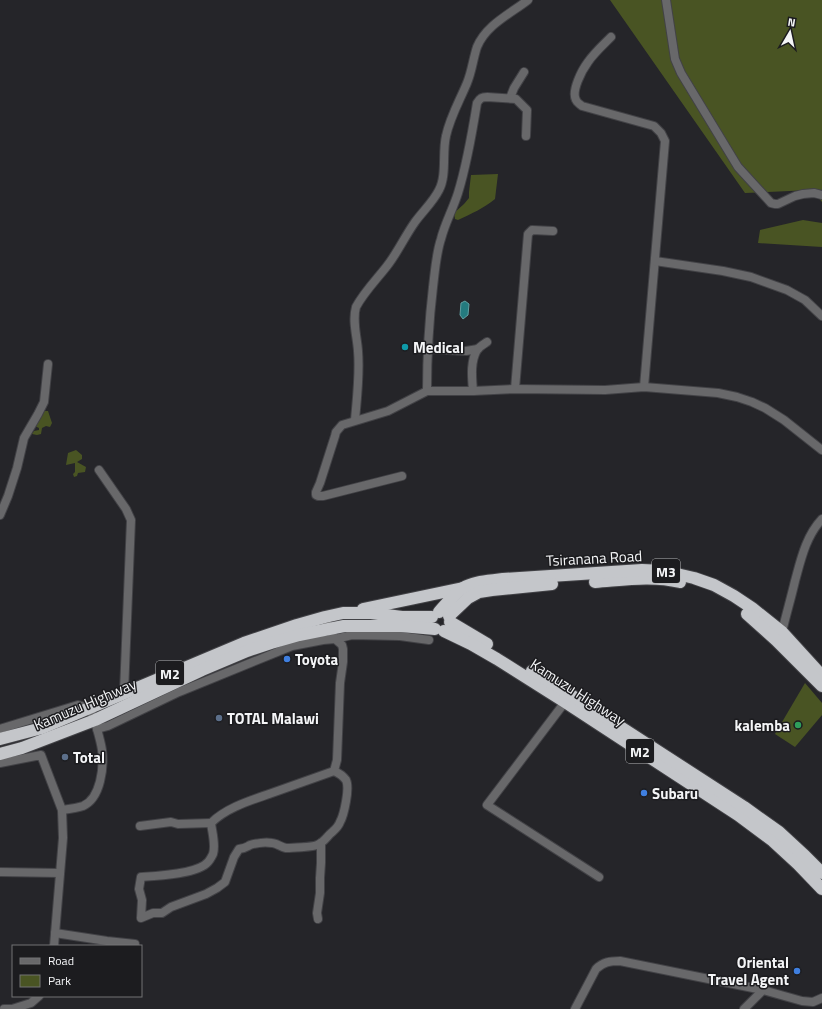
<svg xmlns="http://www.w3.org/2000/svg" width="822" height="1009" viewBox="0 0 822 1009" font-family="'Titillium Web',sans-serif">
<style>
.green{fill:#495423}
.water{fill:#247b7f;stroke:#62a0a3}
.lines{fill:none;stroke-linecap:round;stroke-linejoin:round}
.minor-casing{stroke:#424246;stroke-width:10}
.highway-casing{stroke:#424246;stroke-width:14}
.minor{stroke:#68686a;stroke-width:8}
.highway{stroke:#c4c6ca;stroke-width:12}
.culture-dot{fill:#0f9aa8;stroke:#1c1c1f;stroke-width:1.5}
.shop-dot{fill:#3f7fe0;stroke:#1c1c1f;stroke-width:1.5}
.service-dot{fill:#5c6f8a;stroke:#1c1c1f;stroke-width:1.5}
.leisure-dot{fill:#2e9e5b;stroke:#1c1c1f;stroke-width:1.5}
.labels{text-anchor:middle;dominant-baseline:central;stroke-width:3;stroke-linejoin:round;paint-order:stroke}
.shield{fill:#1c1c1f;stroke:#b3b4b6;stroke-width:1}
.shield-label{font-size:14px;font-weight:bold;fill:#f4f5f7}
.poi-label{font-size:15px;font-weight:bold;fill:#f4f5f7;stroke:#1c1c1f;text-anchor:start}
.street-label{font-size:15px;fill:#f4f5f7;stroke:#1c1c1f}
</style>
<rect width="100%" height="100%" fill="#252529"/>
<!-- green -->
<g class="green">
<path d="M 610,0 L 822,0 L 822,202 L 812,190 L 745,193 Z"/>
<path d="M 498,174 L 495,199 C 484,208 471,214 458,220 L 455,219 L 454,213 L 464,204 L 469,198 L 469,192 L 471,175 Z"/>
<path d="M 803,220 L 822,223 L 822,247 L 758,243 L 760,230 Z"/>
<path d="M 42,411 L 48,411 L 52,423 L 50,427 L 46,426 L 42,428 L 41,434 L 37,435 L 32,434 L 34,431 L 39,430 L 39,428 L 35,426 Z"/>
<path d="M 76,450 L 82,455 L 82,459 L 77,462 L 86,467 L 85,472 L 78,473 L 77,476 L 74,477 L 73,474 L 75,472 L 75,463 L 66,465 L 68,453 Z"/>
<path d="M 805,683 L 822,703 L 822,715 L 795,747 L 775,734 Z"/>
</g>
<!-- water -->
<path class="water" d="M 465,301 L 469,304 L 468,315 L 463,319 L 460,315 L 461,303 Z"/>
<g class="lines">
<defs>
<g id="minor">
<path d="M 666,0 L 675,59 L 681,73 L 738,167 L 771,203 L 775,204 L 778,204 L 795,196 L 803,194 L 814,193 L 822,195"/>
<path d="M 611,37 C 603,45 594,53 588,62 C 582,70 571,91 576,100 C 577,103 580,104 582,106 L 654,126 L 661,133 L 665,141 L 644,387"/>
<path d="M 510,98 L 514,88 L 524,72"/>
<path d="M 655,261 L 723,271 L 751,277 L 787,290 L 805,300 L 822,316"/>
<path d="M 429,349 L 466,351 L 478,349"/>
<path d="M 515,389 L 528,234 L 532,230 L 553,231"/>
<path d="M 427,391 C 427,357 429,321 433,287 C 435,271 436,254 441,239 C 445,223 453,209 458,193 C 467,164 472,134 477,103 C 480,98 482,97 487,97 L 516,99 L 527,110 L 526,136"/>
<path d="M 473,391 C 472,378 470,362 477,350 C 479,347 484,344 487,342"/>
<path d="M 355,420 C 357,397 360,374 358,351 C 357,336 352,321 356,307 C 364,292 377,279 387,266 C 398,252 405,236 415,222 C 423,211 433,202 439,190 C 447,175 442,153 446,136 C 450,117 460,100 467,83 C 472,71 473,59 477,47 C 486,25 510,14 528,0"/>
<path d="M 99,470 L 126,509 L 131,520 L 124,692"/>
<path d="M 402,476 L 323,496 L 318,496 L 316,495 L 316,492 L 320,483 L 335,436 L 336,432 L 342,425 L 388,411 L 427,391 L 473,391 L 515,389 L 605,390 L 644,387 L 718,393 L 737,397 L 752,402 L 765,408 L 784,420 L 822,450"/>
<path d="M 0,515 L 8,496 L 17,468 L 24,438 L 38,414 L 44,402 L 48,364"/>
<path d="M 328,625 L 329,629 L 335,639 L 342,645 L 343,649 L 343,662 L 340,683 L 337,760 L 334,771 C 312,779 291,786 269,794 C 249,801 226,808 211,823 C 212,832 216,845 213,854 C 212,856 210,860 208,862 C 198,874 157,876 141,877 L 139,889 L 142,900 L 141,918 L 153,913 L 162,913 L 171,907 L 206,894 L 217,888 L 225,882 L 234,857 L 239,849 C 246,848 245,848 250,845 C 256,843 266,842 272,843 C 276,843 281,847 286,848 C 290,848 313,847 317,845 C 323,843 326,838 330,834 C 334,830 338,828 340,822 C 344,815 350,788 346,780 C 343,776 339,773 334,771"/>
<path d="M 779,635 L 782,632 C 786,615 791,598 795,581 C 801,559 806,536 822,519"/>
<path d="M 565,702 L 487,805 L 599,877"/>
<path d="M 0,729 L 78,705 L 89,708 L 95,720 L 97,729 L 108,726 L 179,692 L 292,646 L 323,640 L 335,639 L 352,635 L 400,636 L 429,640"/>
<path d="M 0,763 L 41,755 L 62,810 L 63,838 L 54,946"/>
<path d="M 62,810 C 69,809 77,808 83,806 C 101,798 104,767 102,750 C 101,743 99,736 97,729"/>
<path d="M 140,826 L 171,822 L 178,824 L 211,823"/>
<path d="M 0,872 L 60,873"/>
<path d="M 318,919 L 317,913 L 320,893 L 320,878 L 321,863 L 321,843"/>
<path d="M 55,933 L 107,941 L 135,944"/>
<path d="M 4,1009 L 12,1009 L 31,1003 L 39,996"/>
<path d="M 575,1009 L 596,969 C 603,962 610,961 620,961 L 763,990 L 802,1001 L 813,1002 L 822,998"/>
<path d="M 744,1009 L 763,990"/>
</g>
<g id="highway">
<path d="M 595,582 C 623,580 652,575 680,582"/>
<path d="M 363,609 L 463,588"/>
<path d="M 439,612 C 446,604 454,594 463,588 C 474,581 490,581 503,579 L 642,570 L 664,571 L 694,578 L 714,585 L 734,596 L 752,608 L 782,632 L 822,676"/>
<path d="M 747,614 L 776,640 L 822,686"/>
<path d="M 449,616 L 468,598 L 479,592 L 492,590 L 552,584"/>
<path d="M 450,622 L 487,644"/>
<path d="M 444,631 L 471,644 L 497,659 L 565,702 L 738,815 L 773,841 L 798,864 L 822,889"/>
<path d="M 532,671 L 571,695 L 744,807 L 779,832 L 805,856 L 822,873"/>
<path d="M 0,739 L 42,728 L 244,643 L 297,625 L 325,617 L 343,613 L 371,613 L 402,617 L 432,617"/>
<path d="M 0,754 L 22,748 L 95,720 L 202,670 L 247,651 L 271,643 L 299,635 L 344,626 L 401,626 L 435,629"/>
</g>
</defs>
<!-- minor casing -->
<use href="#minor" class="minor-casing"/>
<!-- highway casing -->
<use href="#highway" class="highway-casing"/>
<!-- minor -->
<use href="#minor" class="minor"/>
<!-- highway -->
<use href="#highway" class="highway"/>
</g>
<!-- markers -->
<circle class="culture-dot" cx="405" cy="347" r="4"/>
<g class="shop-dot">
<circle cx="287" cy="659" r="4"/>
<circle cx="644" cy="793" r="4"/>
<circle cx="797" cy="971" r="4"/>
</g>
<g class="service-dot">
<circle cx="219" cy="718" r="4"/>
<circle cx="65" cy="757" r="4"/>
</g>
<circle class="leisure-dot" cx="798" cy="725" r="4"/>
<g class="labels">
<!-- shield labels -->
<g class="shield">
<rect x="652" y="559" width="28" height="24" rx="3"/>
<rect x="156" y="661" width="28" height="24" rx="3"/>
<rect x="626" y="739" width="28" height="24" rx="3"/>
</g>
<g class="shield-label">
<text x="666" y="571">M3</text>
<text x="170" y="673">M2</text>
<text x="640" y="751">M2</text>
</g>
<!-- poi labels -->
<g class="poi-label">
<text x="413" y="347">Medical</text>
<text x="295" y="659">Toyota</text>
<text x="227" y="718">TOTAL Malawi</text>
<text x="790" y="725" text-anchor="end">kalemba</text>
<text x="73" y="757">Total</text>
<text x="652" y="793">Subaru</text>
<text x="789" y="962" text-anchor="end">Oriental<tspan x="789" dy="17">Travel Agent</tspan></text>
</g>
<!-- street labels -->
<g class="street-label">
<text transform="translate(594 558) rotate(-3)">Tsiranana Road</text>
<text transform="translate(578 692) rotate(33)">Kamuzu Highway</text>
<text transform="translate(85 704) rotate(-23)">Kamuzu Highway</text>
</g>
</g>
<!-- legend -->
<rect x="12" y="945" width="130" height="52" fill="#1c1c1f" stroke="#727375"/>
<rect x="20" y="958" width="20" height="6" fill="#68686a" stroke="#727375"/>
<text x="48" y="965" font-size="12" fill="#f4f5f7">Road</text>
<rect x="20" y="975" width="20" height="12" fill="#495423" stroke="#727375"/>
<text x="48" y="985" font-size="12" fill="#f4f5f7">Park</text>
<!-- north arrow -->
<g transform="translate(790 32) rotate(9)" stroke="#1c1c1f" stroke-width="3" paint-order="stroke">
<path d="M0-3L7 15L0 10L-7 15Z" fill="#f4f5f7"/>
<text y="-6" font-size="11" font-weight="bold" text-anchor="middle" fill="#f4f5f7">N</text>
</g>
</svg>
